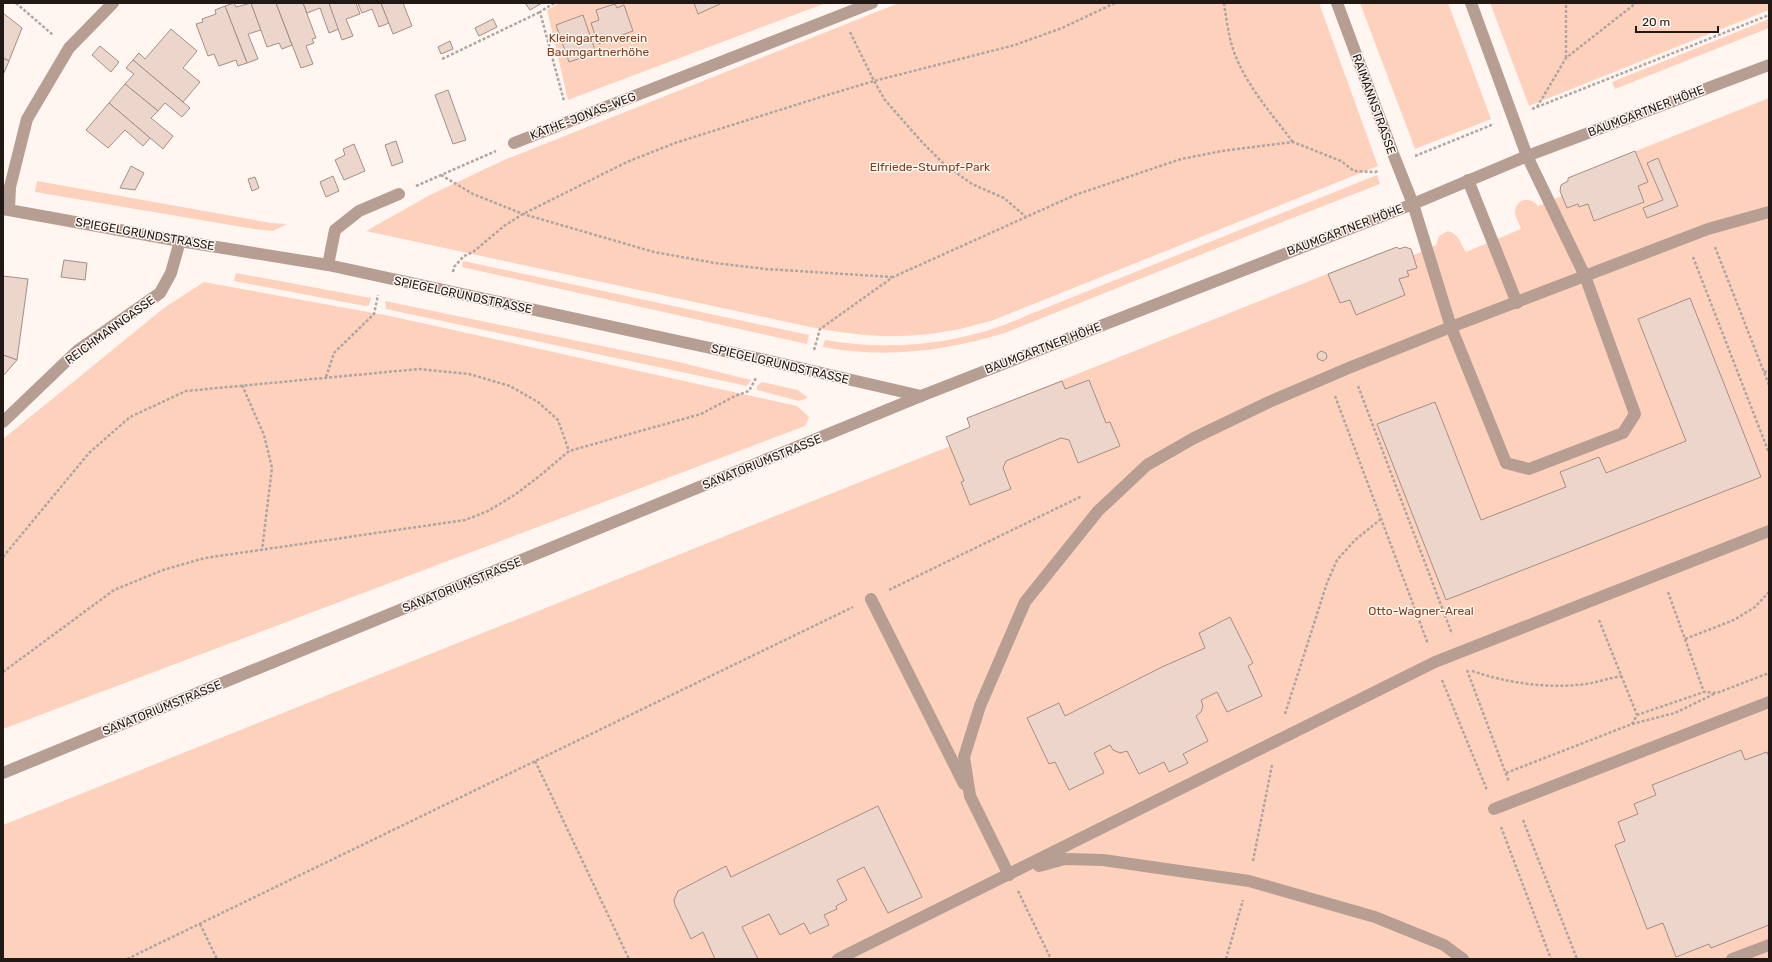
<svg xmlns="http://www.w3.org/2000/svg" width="1772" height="962" viewBox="0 0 1772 962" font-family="Rubik,sans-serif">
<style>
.green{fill:#fed1bd}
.building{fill:#ecd6cc;stroke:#a38f85}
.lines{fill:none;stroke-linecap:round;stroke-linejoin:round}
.path{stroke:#aea6a2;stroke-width:2.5;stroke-dasharray:3 2;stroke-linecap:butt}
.minor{stroke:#b69e93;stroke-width:12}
.labels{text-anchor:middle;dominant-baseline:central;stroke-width:3;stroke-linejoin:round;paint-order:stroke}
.park-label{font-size:12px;fill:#813f1a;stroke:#fff6f2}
.street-label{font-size:12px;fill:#201915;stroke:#fff6f2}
</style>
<rect width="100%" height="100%" fill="#fff6f2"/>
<!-- green -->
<g class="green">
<path d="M 559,3 L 826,3 L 568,100 L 547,10 Z"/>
<path d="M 899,3 L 1319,3 L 1378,166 L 991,321 C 977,324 963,329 949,331 C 903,340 856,336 810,327 L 366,231 L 430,195 L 504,160 Z"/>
<path d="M 1360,3 L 1448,3 L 1491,119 L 1415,149 Z"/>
<path d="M 1490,3 L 1769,3 L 1769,10 L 1529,106 Z"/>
<path d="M 1769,19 L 1769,28 L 1615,89 L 1612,82 Z"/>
<path d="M 1769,98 L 1769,959 L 3,959 L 3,825 L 950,446 L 970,427 L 967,418 L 1382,252 L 1397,247 L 1399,249 L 1405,247 L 1411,249 L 1414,255 L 1436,245 L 1439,236 L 1448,231 C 1460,234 1460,244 1466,252 L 1521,229 C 1519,223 1515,217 1515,211 C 1517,197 1531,197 1538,206 L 1562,196 L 1560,191 L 1561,185 L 1568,181 L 1568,178 Z"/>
<path d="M 1377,175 L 1380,184 L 1290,219 L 1005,333 C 945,351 884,359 823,347 L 825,340 C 893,352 965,344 1028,315 Z"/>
<path d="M 37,181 L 271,223 L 287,224 L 273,231 L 254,229 L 35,192 Z"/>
<path d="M 463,261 L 809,335 L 807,344 L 462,267 Z"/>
<path d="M 236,273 L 371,298 L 369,305 L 365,306 L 234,281 Z"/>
<path d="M 204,282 L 390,316 L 797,406 L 809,417 L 805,426 L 3,729 L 3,439 L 164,308 Z"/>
<path d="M 385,301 L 679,362 L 751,380 L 747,386 L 386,309 Z"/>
<path d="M 762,382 L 798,390 L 808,398 L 799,401 L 757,390 L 757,386 Z"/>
</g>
<!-- building -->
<g class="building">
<path d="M 234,3 L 236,7 L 251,3 L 261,30 L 248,34 L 258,59 L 247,63 L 225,6 Z"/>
<path d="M 251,3 L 276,3 L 292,45 L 282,49 L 279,43 L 267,47 Z"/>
<path d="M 276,3 L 303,3 L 316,38 L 312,39 L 314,43 L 306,46 L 313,64 L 301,68 Z"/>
<path d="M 303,3 L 329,3 L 339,29 L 329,33 L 320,8 L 307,13 Z"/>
<path d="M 329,3 L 356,3 L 360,14 L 346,19 L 353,36 L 342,40 Z"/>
<path d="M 358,3 L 381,3 L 389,23 L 379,27 L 372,9 L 362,13 Z"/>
<path d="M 381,3 L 403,3 L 412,26 L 393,34 Z"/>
<path d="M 525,3 L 542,3 L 530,10 Z"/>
<path d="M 694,3 L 722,3 L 698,14 Z"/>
<path d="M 615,4 L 617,8 L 624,5 L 633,31 L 598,44 L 591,23 L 599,20 L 596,10 Z"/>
<path d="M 225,6 L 247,63 L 238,66 L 236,60 L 219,66 L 214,54 L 208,56 L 196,24 L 203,22 L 202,19 L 216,14 L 215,10 Z"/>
<path d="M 3,13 L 22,28 L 9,61 L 3,58 Z"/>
<path d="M 583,15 L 596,53 L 569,62 L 556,25 Z"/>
<path d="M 493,19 L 497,27 L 479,36 L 475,28 Z"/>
<path d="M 171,29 L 197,51 L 183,68 L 200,82 L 183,102 L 133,60 L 139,53 L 145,59 Z"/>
<path d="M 450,41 L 453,49 L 441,54 L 438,47 Z"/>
<path d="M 100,46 L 119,62 L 111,72 L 92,55 Z"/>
<path d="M 3,58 L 9,61 L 3,75 Z"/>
<path d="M 133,60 L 190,108 L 182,117 L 165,103 L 158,111 L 125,84 L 134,74 L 126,68 Z"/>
<path d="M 125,84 L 158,111 L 151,118 L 173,136 L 163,149 L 109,103 Z"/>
<path d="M 448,90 L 466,140 L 453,144 L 435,95 Z"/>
<path d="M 109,103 L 150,138 L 143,146 L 125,130 L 108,148 L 86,130 Z"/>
<path d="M 396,141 L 403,162 L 392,166 L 385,145 Z"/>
<path d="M 354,144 L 365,171 L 344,180 L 335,160 L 345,155 L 343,149 Z"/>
<path d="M 1635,151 L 1648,182 L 1638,186 L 1644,202 L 1594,221 L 1588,204 L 1579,207 L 1578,204 L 1567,208 L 1560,191 L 1561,185 L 1568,181 L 1568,178 Z"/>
<path d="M 1658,158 L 1678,206 L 1647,218 L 1643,208 L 1663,200 L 1647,163 Z"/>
<path d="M 131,166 L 144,173 L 135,190 L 120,188 Z"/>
<path d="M 333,176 L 339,191 L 326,197 L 320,182 Z"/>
<path d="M 255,177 L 259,188 L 252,191 L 248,179 Z"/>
<path d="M 1397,247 L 1399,249 L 1405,247 L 1411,249 L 1417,268 L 1407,271 L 1409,276 L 1399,279 L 1405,295 L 1356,315 L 1350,300 L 1340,303 L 1328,274 Z"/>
<path d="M 64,260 L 87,263 L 85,280 L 61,277 Z"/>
<path d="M 3,276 L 28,279 L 17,360 L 3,355 Z"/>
<path d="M 1690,298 L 1761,477 L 1446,600 L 1377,424 L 1435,402 L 1481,520 L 1566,487 L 1560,472 L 1599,457 L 1606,473 L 1686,441 L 1638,319 Z"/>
<path d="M 1321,351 L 1326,353 L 1327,358 L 1323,361 L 1318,359 L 1317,354 Z"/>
<path d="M 3,355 L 17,360 L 3,376 Z"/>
<path d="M 1089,380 L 1106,423 L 1110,422 L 1120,446 L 1078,463 L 1069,440 L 1061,438 L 1006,461 L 1003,468 L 1011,489 L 970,505 L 961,482 L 964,481 L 946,437 L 970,427 L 967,418 L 1062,381 L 1065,389 Z"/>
<path d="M 1230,617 L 1253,663 L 1248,666 L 1262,696 L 1227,712 L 1217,692 L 1201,700 L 1203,706 L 1201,712 L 1196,716 L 1208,741 L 1183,754 L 1188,763 L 1169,772 L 1164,762 L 1139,774 L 1127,751 L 1120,753 L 1113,750 L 1110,745 L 1094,753 L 1104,773 L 1069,790 L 1055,762 L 1049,764 L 1027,718 L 1059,703 L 1065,716 L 1162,667 L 1205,648 L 1199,633 Z"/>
<path d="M 1741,750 L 1745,760 L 1767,752 L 1769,757 L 1769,925 L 1711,948 L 1709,944 L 1676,957 L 1663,923 L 1647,929 L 1615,845 L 1625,841 L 1618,822 L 1638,814 L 1634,804 L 1656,795 L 1652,785 Z"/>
<path d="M 878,806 L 922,897 L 888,913 L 864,867 L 837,880 L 847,900 L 836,906 L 837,909 L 824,915 L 829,925 L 810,934 L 804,923 L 780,935 L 769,914 L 742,927 L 758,959 L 715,959 L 703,932 L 691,939 L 675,905 L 674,900 L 678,891 L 726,866 L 731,877 Z"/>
</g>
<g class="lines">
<!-- path -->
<g class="path">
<path d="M 16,3 L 53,35"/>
<path d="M 554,3 L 540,12 L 564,101"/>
<path d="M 1224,3 C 1226,17 1228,32 1232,46 C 1243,82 1271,113 1293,142"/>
<path d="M 850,32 L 874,81 L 885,100 L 921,141 L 944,164 L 972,184 L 1004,198 L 1026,217"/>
<path d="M 1566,58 L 1566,3"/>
<path d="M 442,59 L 540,12"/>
<path d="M 1537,107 L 1566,58 L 1636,3"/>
<path d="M 1532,109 L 1769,15"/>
<path d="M 1415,156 L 1494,124"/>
<path d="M 441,175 L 473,194 L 523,214 L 654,252 L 715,263 L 766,269 L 892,277"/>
<path d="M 416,186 L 496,151"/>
<path d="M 1715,247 L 1769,385"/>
<path d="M 1693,257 L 1769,453"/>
<path d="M 453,272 L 454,267 L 464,256 L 473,252 L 504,226 L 523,214 L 627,162 L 675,143 L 824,96 L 874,81 L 1015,45 L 1062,28 L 1115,3"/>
<path d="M 814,350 L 820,329 L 893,277 L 1075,195 L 1181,159 L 1222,151 L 1293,142 L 1341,161 L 1354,171 L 1375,172 L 1378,171"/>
<path d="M 1764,372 L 1769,371"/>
<path d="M 326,377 L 334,353 L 374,314 L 378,295"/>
<path d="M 242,385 L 264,435 L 272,468 L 262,550"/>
<path d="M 1358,386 L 1452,634"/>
<path d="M 1335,396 L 1428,644"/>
<path d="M 3,557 L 89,453 L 130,417 L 186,391 L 419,369 L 469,374 L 510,386 L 538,402 L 558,420 L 569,451"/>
<path d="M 889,590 L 1082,496"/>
<path d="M 1668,592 L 1704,692"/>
<path d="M 1599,620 L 1637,715"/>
<path d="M 1685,639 L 1734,620 L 1755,607 L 1769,592"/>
<path d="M 1467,670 L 1509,782"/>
<path d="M 1472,671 C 1508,683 1547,689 1586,684 C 1598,682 1610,678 1622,676"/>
<path d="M 3,672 L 114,590 L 163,570 L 205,558 L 465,520 L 488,511 L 516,494 L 542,474 L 569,451 L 701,414 L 735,396 L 749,391 L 756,378"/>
<path d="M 1442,680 L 1487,790"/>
<path d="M 1285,714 L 1327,583 L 1337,560 L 1355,540 L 1381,519"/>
<path d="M 1632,724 L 1675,713 L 1716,693"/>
<path d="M 535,761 L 629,959"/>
<path d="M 1506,773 L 1632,724 L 1637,715 L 1704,692 L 1717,693 L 1769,673"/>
<path d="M 1523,820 L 1577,959"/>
<path d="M 1501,827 L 1551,959"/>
<path d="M 1253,861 L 1272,765"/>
<path d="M 1018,891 L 1051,959"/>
<path d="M 200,924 L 217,959"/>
<path d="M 127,959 L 853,607"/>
<path d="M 1226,959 L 1243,900"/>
</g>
<!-- minor -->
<g class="minor">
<path d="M 1337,3 L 1394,156 L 1413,204 L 1451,327 L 1506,463 L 1529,469 L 1623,433 L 1635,414 L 1585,276 L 1527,156 L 1471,3"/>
<path d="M 514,143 L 872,3"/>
<path d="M 1468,180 L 1517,303"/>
<path d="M 3,209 L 180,241 L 328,265 L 761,359 L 921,396"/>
<path d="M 9,209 L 10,187 L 27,119 L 69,48 L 113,3"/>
<path d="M 328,265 L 335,230 L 359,211 L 399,194"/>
<path d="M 3,422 L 77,351 L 160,293 L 171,273 L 180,241"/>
<path d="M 871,599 L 964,784"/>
<path d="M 3,773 L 921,396 L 1413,204 L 1527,156 L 1769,65"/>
<path d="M 1494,809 L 1769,702"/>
<path d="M 1039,866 L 1065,859 L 1103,860 L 1249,881 L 1375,917 L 1444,945 L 1463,959"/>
<path d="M 1009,875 L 970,796 L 964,757 L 980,706 L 1025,602 L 1098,511 L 1147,465 L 1194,438 L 1269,402 L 1351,367 L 1451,327 L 1708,229 L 1769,212"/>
<path d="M 838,959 L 1435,662 L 1769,531"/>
<path d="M 1732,959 L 1769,945"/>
</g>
</g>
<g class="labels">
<!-- park labels -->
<g class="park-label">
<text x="598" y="38">Kleingartenverein<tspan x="598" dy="14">Baumgartnerhöhe</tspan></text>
<text x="930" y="167">Elfriede-Stumpf-Park</text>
<text x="1421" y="611">Otto-Wagner-Areal</text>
</g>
<!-- street labels -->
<g class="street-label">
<text transform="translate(1374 104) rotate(70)">RAIMANNSTRASSE</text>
<text transform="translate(1646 111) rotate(-21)">BAUMGARTNER HÖHE</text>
<text transform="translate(583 116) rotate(-21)">KÄTHE-JONAS-WEG</text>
<text transform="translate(1345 230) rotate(-21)">BAUMGARTNER HÖHE</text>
<text transform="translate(145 234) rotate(10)">SPIEGELGRUNDSTRASSE</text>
<text transform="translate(463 295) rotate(12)">SPIEGELGRUNDSTRASSE</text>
<text transform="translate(110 330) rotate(-36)">REICHMANNGASSE</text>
<text transform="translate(1043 348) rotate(-21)">BAUMGARTNER HÖHE</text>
<text transform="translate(780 364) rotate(13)">SPIEGELGRUNDSTRASSE</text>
<text transform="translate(762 462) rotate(-22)">SANATORIUMSTRASSE</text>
<text transform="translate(462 585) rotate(-22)">SANATORIUMSTRASSE</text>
<text transform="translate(162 708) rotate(-22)">SANATORIUMSTRASSE</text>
</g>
</g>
<!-- border -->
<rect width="1772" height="962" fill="none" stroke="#201915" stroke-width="8"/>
<!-- scale -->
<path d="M1636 26v6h82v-6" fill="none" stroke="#201915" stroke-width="2"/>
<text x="1642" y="26" font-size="12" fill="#201915" stroke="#fff6f2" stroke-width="3" paint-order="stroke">20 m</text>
</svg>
